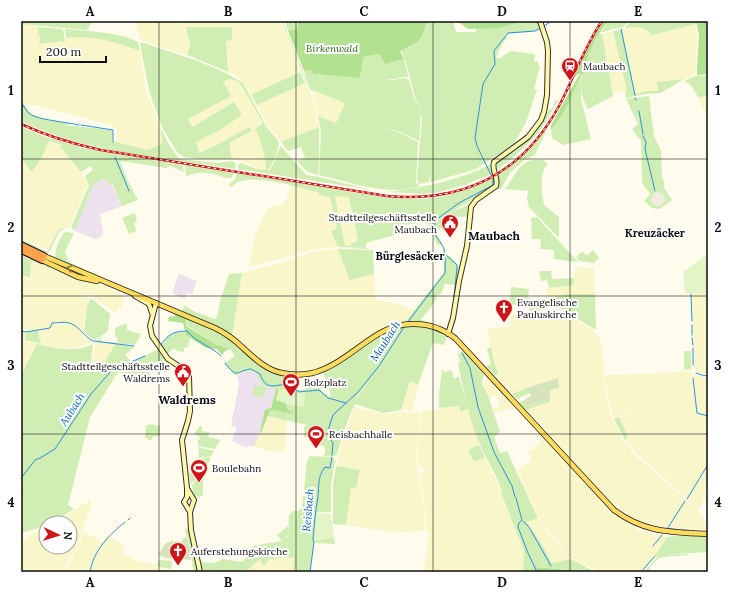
<svg xmlns="http://www.w3.org/2000/svg" width="729" height="593" viewBox="0 0 729 593" font-family="Lora,serif">
<style>
.industrial{fill:#ece1ed}
.farmland{fill:#f9f6ca}
.green{fill:#d0eeb3;fill-rule:evenodd}
.forest{fill:#b2e190}
.cemetery{fill:#d6e4bc}
.pitch{fill:#e3f4c6}
.plaza{fill:#f0ebdc}
.lines{fill:none;stroke-linecap:round;stroke-linejoin:round}
.stream{stroke:#2b91dc;stroke-width:1}
.secondary-casing{stroke:#2f2f2f;stroke-width:6}
.primary-casing{stroke:#1e1e1e;stroke-width:6}
.highway-casing{stroke:#1e1e1e;stroke-width:8}
.secondary{stroke:#fff8a9;stroke-width:4}
.primary{stroke:#ffdc5e;stroke-width:4.5}
.highway{stroke:#ffa34c;stroke-width:5.5}
.rail-casing{stroke:#cd161a;stroke-width:2.5}
.rail{stroke:#fff;stroke-width:1;stroke-dasharray:3;stroke-linecap:butt}
.oneway{stroke:#927f3a}
.grid{fill:none;stroke:#0d0d0d;stroke-width:1;stroke-opacity:0.55}
.labels{text-anchor:middle;dominant-baseline:central;stroke-width:4;stroke-linejoin:round;paint-order:stroke}
.park-label{font-size:10px;font-style:italic;fill:#266d16;stroke:#fff}
.poi-label{font-size:10px;fill:#0d0d0d;stroke:#fff;text-anchor:start}
.neighbourhood-label{font-size:11px;font-weight:bold;fill:#0d0d0d;stroke:#fff}
.water-label{font-size:11px;font-style:italic;fill:#0961ad;stroke:#fff}
.quarter-label{font-size:12px;font-weight:bold;fill:#0d0d0d;stroke:#fff}
.neatline{fill:none;stroke:#0d0d0d;stroke-width:1.5}
.grid-label{font-size:13px;text-anchor:middle;font-weight:bold;fill:#0d0d0d}
</style>
<rect width="100%" height="100%" fill="#fffcee"/>
<!-- industrial -->
<g class="industrial">
<path d="M 106,178 L 112,185 L 122,206 L 100,214 L 103,232 L 101,237 L 95,239 L 75,231 L 94,183 Z"/>
<path d="M 179,274 L 197,281 L 192,294 L 187,293 L 185,299 L 172,293 Z"/>
<path d="M 248,370 L 257,373 L 261,383 L 263,385 L 276,389 L 271,408 L 254,447 L 248,445 L 247,448 L 232,441 L 237,427 L 231,426 L 239,384 L 237,375 Z"/>
</g>
<!-- farmland -->
<g class="farmland">
<path d="M 135,21 L 281,21 L 300,72 L 251,95 L 244,83 L 233,73 L 232,74 L 228,72 L 226,40 L 187,27 L 189,47 L 188,52 L 185,55 L 140,40 Z"/>
<path d="M 21,22 L 22,24 L 38,25 L 38,33 L 40,35 L 40,42 L 39,44 L 66,41 L 66,38 L 78,37 L 97,38 L 110,41 L 140,51 L 146,90 L 161,129 L 162,144 L 147,150 L 115,142 L 117,131 L 116,128 L 113,126 L 36,105 L 23,104 L 21,100 Z"/>
<path d="M 696,24 L 697,43 L 695,75 L 684,79 L 657,82 L 658,91 L 648,91 L 635,94 L 622,29 L 636,26 L 644,30 L 652,35 Z"/>
<path d="M 613,31 L 627,91 L 612,94 L 602,34 Z"/>
<path d="M 228,79 L 237,81 L 240,83 L 263,123 L 255,129 L 261,140 L 264,151 L 266,170 L 257,168 L 243,161 L 232,159 L 229,143 L 252,131 L 249,127 L 219,144 L 198,153 L 196,142 L 218,131 L 226,106 L 192,127 L 188,119 L 230,96 L 223,82 Z"/>
<path d="M 305,83 L 310,92 L 315,107 L 319,127 L 281,142 L 267,125 L 257,105 Z"/>
<path d="M 312,90 L 345,102 L 336,123 L 318,116 Z"/>
<path d="M 708,96 L 708,117 L 698,99 L 698,97 Z"/>
<path d="M 48,141 L 59,145 L 81,172 L 88,184 L 69,228 L 64,228 L 58,231 L 48,250 L 21,237 L 21,158 L 32,171 L 42,157 Z"/>
<path d="M 292,185 L 319,193 L 319,195 L 330,197 L 337,229 L 331,231 L 338,247 L 315,249 L 249,267 L 255,235 L 268,207 L 284,205 Z"/>
<path d="M 335,195 L 349,197 L 358,240 L 349,246 L 345,246 Z"/>
<path d="M 338,249 L 351,280 L 374,274 L 376,300 L 395,303 L 413,310 L 405,322 L 398,323 L 383,329 L 358,345 L 332,363 L 321,368 L 304,372 L 294,372 L 275,368 L 258,358 L 232,335 L 242,273 L 280,263 L 313,252 Z"/>
<path d="M 31,260 L 78,280 L 81,280 L 96,283 L 125,296 L 121,308 L 119,308 L 116,314 L 89,294 L 84,294 L 88,298 L 82,334 L 93,342 L 87,345 L 68,348 L 53,347 L 41,344 L 38,331 L 26,332 L 25,340 L 21,339 L 21,276 L 35,282 L 30,278 Z"/>
<path d="M 575,267 L 594,268 L 595,294 L 567,294 L 549,298 L 544,289 L 573,285 Z"/>
<path d="M 692,294 L 708,294 L 708,374 L 698,373 L 694,368 Z"/>
<path d="M 559,309 L 590,328 L 599,337 L 602,348 L 607,400 L 611,415 L 623,440 L 636,456 L 703,515 L 706,530 L 666,528 L 642,522 L 634,519 L 619,509 L 592,483 L 539,422 L 525,410 L 549,402 L 550,390 L 558,379 L 523,389 L 512,394 L 495,375 L 499,374 L 494,363 L 487,329 L 511,326 L 509,316 Z"/>
<path d="M 21,340 L 37,344 L 21,375 Z"/>
<path d="M 96,342 L 115,344 L 102,367 L 92,363 L 95,343 Z"/>
<path d="M 685,371 L 692,372 L 697,413 L 708,417 L 708,463 L 687,499 L 636,453 L 625,440 L 628,437 L 619,418 L 646,402 L 614,419 L 609,401 L 605,376 L 607,375 L 664,373 Z"/>
<path d="M 693,373 L 701,377 L 708,377 L 708,415 L 697,412 Z"/>
<path d="M 486,378 L 489,378 L 514,407 L 495,413 L 493,408 L 500,405 L 497,396 L 490,398 L 484,385 Z"/>
<path d="M 410,381 L 418,385 L 412,411 L 401,410 Z"/>
<path d="M 459,406 L 460,412 L 468,409 L 479,445 L 468,450 L 474,462 L 485,457 L 500,488 L 515,526 L 524,551 L 523,572 L 424,572 L 429,530 L 426,530 L 424,499 L 419,474 L 426,470 L 418,464 L 417,453 L 419,427 L 422,411 Z"/>
<path d="M 355,407 L 384,414 L 398,412 L 420,413 L 416,453 L 417,468 L 423,500 L 425,530 L 407,532 L 385,531 L 346,525 L 351,488 L 360,470 L 336,466 L 342,441 Z"/>
<path d="M 267,416 L 287,421 L 285,452 L 270,451 L 254,447 Z"/>
<path d="M 543,438 L 544,438 L 607,507 L 616,514 L 638,530 L 667,537 L 656,553 L 656,557 L 643,572 L 596,572 L 593,569 L 581,564 L 572,559 L 549,532 L 539,518 L 517,470 L 532,460 L 528,452 L 538,445 Z"/>
<path d="M 708,465 L 708,484 L 704,494 L 707,496 L 699,510 L 687,500 Z"/>
<path d="M 89,501 L 91,502 L 91,505 L 79,540 L 62,572 L 21,572 L 21,543 L 22,541 L 36,531 L 46,527 L 46,547 L 70,547 L 70,523 L 54,523 Z"/>
<path d="M 538,518 L 548,533 L 571,559 L 552,563 L 540,541 L 526,521 Z"/>
<path d="M 84,531 L 102,542 L 108,535 L 125,547 L 122,552 L 135,560 L 156,565 L 157,568 L 171,571 L 170,572 L 64,572 L 75,551 Z"/>
<path d="M 278,557 L 295,558 L 293,572 L 245,572 L 259,560 Z"/>
</g>
<!-- green -->
<g class="green">
<path d="M 21,21 L 93,21 L 87,30 L 22,24 Z"/>
<path d="M 282,21 L 283,21 L 293,48 L 309,87 L 304,71 L 311,70 L 313,74 L 360,78 L 362,57 L 379,54 L 385,64 L 404,59 L 409,78 L 405,77 L 386,80 L 378,75 C 391,87 398,74 409,80 L 414,98 L 420,108 L 421,112 L 419,141 L 400,132 L 382,127 L 400,133 L 418,142 L 416,181 L 416,183 L 420,186 C 387,197 351,182 319,175 L 321,132 L 318,116 L 336,123 L 345,103 L 312,90 L 311,91 L 306,82 L 292,48 Z"/>
<path d="M 285,21 L 298,21 L 298,29 L 288,31 Z"/>
<path d="M 427,21 L 453,21 L 456,32 L 475,32 L 477,28 L 498,28 L 525,21 L 538,21 L 541,29 L 531,32 L 506,34 L 507,39 L 503,42 L 496,57 L 499,59 L 510,51 L 535,54 L 534,62 L 538,61 L 538,65 L 540,66 L 534,89 L 537,90 L 526,122 L 513,145 L 476,169 L 432,182 L 430,181 L 430,175 L 429,174 L 429,182 L 419,184 L 417,179 L 422,118 L 420,108 L 415,97 L 407,66 L 401,50 C 419,44 422,39 427,21 Z"/>
<path d="M 608,21 L 629,21 L 623,27 L 601,32 Z"/>
<path d="M 631,21 L 696,21 L 696,24 L 652,35 C 644,27 636,26 625,28 Z"/>
<path d="M 38,27 L 61,29 L 63,30 L 65,41 L 38,44 L 40,41 L 40,36 L 38,34 Z"/>
<path d="M 186,27 L 232,27 L 232,40 L 226,41 L 228,72 L 187,55 L 190,45 Z"/>
<path d="M 65,29 C 82,30 124,33 138,42 L 140,51 C 116,42 92,35 66,38 Z"/>
<path d="M 622,29 L 635,94 L 648,91 L 658,91 L 657,82 L 684,79 L 661,93 L 646,94 L 626,98 L 625,92 L 627,91 L 613,31 Z"/>
<path d="M 599,34 L 602,34 L 613,96 L 588,109 C 573,86 587,56 599,34 Z"/>
<path d="M 141,42 L 198,61 L 226,73 L 243,83 L 266,126 L 279,142 L 276,156 L 270,168 L 266,170 C 265,154 262,142 255,129 L 263,123 L 240,83 L 237,81 L 228,79 L 223,82 L 231,96 L 188,119 L 192,127 L 234,102 L 242,115 L 218,131 L 196,142 L 199,153 L 219,144 L 249,127 L 252,131 L 229,143 L 232,159 L 200,159 L 183,157 L 177,152 L 162,127 L 149,91 L 140,44 Z"/>
<path d="M 300,72 L 305,83 L 257,105 L 251,95 Z"/>
<path d="M 581,75 L 582,75 L 581,99 L 591,139 L 563,145 L 552,138 L 551,130 C 565,114 573,94 581,75 Z"/>
<path d="M 708,75 L 708,96 L 698,97 L 691,85 L 684,81 L 695,76 Z"/>
<path d="M 649,96 L 654,136 L 661,151 L 662,177 L 665,184 L 663,186 L 672,200 L 660,209 L 652,208 L 644,201 L 650,194 L 642,183 L 641,141 L 632,129 L 638,124 L 626,99 Z"/>
<path d="M 21,100 L 31,114 L 48,120 L 69,123 L 69,125 L 66,125 L 66,126 L 75,126 L 111,130 L 113,133 L 112,141 L 147,150 L 162,144 L 161,129 L 168,143 L 179,159 L 218,163 L 232,161 L 236,164 L 235,169 C 164,158 86,153 21,121 Z"/>
<path d="M 557,100 L 558,101 C 554,108 549,116 545,123 C 535,140 514,157 498,169 L 497,167 L 496,163 L 523,144 L 533,134 L 549,110 L 553,108 L 555,101 Z"/>
<path d="M 21,127 L 43,136 L 83,148 L 182,165 L 184,172 L 170,166 L 166,168 L 120,161 L 127,179 L 138,200 L 122,206 L 113,185 L 109,186 L 106,178 L 94,183 L 75,231 L 71,227 L 89,185 L 85,176 L 93,170 L 90,166 L 81,172 L 59,145 L 65,146 L 49,141 L 42,157 L 32,172 L 21,158 Z"/>
<path d="M 319,127 L 319,160 L 318,175 L 308,172 L 297,161 L 305,158 L 301,147 L 288,151 L 281,142 Z"/>
<path d="M 544,131 L 546,132 L 539,146 L 535,155 L 523,161 L 510,173 L 501,189 L 497,189 L 499,182 L 499,174 L 518,159 Z"/>
<path d="M 281,146 L 306,175 L 319,177 L 372,190 L 238,169 L 238,165 L 241,163 L 257,169 L 269,170 C 276,164 276,152 281,146 Z"/>
<path d="M 532,160 L 543,160 L 548,164 C 538,173 542,193 544,205 L 559,217 L 559,238 L 529,207 L 527,199 L 528,191 L 505,189 C 514,179 517,164 532,160 Z"/>
<path d="M 185,165 L 234,173 L 232,178 C 228,179 224,177 220,176 C 208,172 197,171 186,177 Z"/>
<path d="M 489,165 L 491,166 L 494,173 L 467,184 L 439,192 L 424,194 L 388,192 C 421,188 460,180 489,165 Z"/>
<path d="M 237,173 C 278,179 318,187 358,193 C 382,196 407,201 431,198 C 454,195 474,187 494,176 C 496,182 495,185 491,189 L 451,212 L 448,227 L 443,231 L 441,228 L 437,231 L 435,226 L 436,233 L 443,245 L 437,245 L 429,224 L 422,223 L 402,225 L 402,233 L 366,243 L 366,248 L 369,248 L 367,249 L 348,248 L 365,248 L 338,247 L 331,231 L 337,229 L 330,197 L 319,195 L 319,193 C 302,188 244,170 232,187 L 229,186 L 231,182 L 234,181 ZM 335,196 L 349,197 L 358,240 L 349,246 L 345,246 Z"/>
<path d="M 471,204 L 468,217 L 451,216 L 451,212 Z"/>
<path d="M 135,213 L 137,219 L 134,224 L 137,231 L 129,234 L 122,218 Z"/>
<path d="M 537,217 L 578,262 L 554,259 L 554,250 L 540,249 L 541,239 L 532,239 C 531,231 532,225 531,218 Z"/>
<path d="M 65,228 L 59,232 L 50,251 C 43,257 29,247 21,244 L 21,239 L 47,252 L 58,231 L 60,229 Z"/>
<path d="M 65,232 L 74,233 L 65,252 L 69,262 L 106,279 L 105,281 L 56,258 C 54,251 59,238 65,232 Z"/>
<path d="M 338,249 L 373,250 L 374,274 L 350,280 Z"/>
<path d="M 443,249 L 445,250 L 446,253 C 460,265 461,267 457,285 L 445,284 L 441,294 L 437,295 C 436,305 426,311 421,320 L 426,321 L 425,322 L 405,322 L 444,272 Z"/>
<path d="M 593,250 L 599,258 L 594,263 L 579,261 L 576,257 L 582,252 L 587,255 Z"/>
<path d="M 21,255 L 30,260 L 31,258 L 51,267 L 50,268 L 31,260 L 30,278 L 21,275 Z"/>
<path d="M 539,271 L 551,271 L 552,279 L 574,278 L 573,285 L 549,288 L 547,280 L 541,281 Z"/>
<path d="M 242,273 L 232,335 L 220,328 L 182,311 L 185,305 L 193,311 L 215,319 L 217,317 L 220,301 L 229,274 Z"/>
<path d="M 511,287 L 529,289 L 528,297 L 543,310 L 530,312 L 529,306 L 510,304 Z"/>
<path d="M 567,294 L 595,294 L 596,330 L 558,307 L 549,298 Z"/>
<path d="M 90,299 L 92,299 L 110,314 L 108,331 L 95,340 L 84,333 L 87,306 Z"/>
<path d="M 185,318 L 211,328 L 227,336 L 256,363 L 271,371 L 287,376 L 286,381 L 295,384 L 297,390 L 307,389 L 311,385 L 319,385 L 319,388 L 321,388 L 324,394 L 327,393 L 328,397 L 331,396 L 323,372 C 336,365 348,357 360,349 C 370,341 381,332 394,328 C 410,323 433,327 447,336 L 444,345 L 433,343 L 418,385 L 410,381 L 401,410 L 383,413 L 355,404 L 361,392 L 377,371 L 359,394 L 343,433 L 337,455 L 334,456 L 323,456 L 325,454 L 325,447 L 319,444 L 319,442 L 309,441 L 309,437 L 304,437 L 304,427 L 307,425 L 267,416 L 270,410 L 294,413 L 287,409 L 286,403 L 303,407 L 305,393 L 301,393 L 288,388 L 279,390 L 263,385 L 259,380 L 257,373 C 246,368 246,373 235,375 L 224,364 L 235,356 L 230,349 L 217,345 L 186,325 Z"/>
<path d="M 124,324 L 127,324 L 127,330 L 141,334 L 135,345 L 117,343 L 116,344 L 134,347 L 125,355 L 132,362 L 158,349 L 166,360 L 165,362 L 148,362 L 150,375 L 144,379 L 118,372 L 90,417 L 68,505 L 74,509 L 51,523 L 46,523 L 46,526 L 21,533 L 21,375 L 37,344 C 55,348 76,353 93,344 L 91,363 L 102,367 L 115,344 L 95,342 L 102,336 L 101,341 L 117,343 L 118,338 L 115,337 L 115,328 Z"/>
<path d="M 38,331 L 41,344 L 25,340 L 26,332 Z"/>
<path d="M 178,332 L 185,332 L 186,335 L 190,338 L 188,347 L 184,348 L 184,352 L 177,351 L 174,348 L 167,354 L 161,347 L 168,336 Z"/>
<path d="M 491,347 L 494,363 L 499,374 L 495,375 L 486,366 L 491,364 L 487,349 Z"/>
<path d="M 463,351 L 484,374 L 482,384 L 488,395 L 500,432 L 494,437 L 500,453 L 507,451 L 538,518 L 526,522 L 540,541 L 552,563 L 571,559 L 595,572 L 578,572 L 578,571 L 536,567 L 536,572 L 523,572 L 524,551 L 502,495 C 502,483 485,457 480,445 C 469,419 463,390 458,363 L 460,363 L 458,354 Z"/>
<path d="M 684,351 L 691,351 L 691,369 L 684,370 Z"/>
<path d="M 442,369 L 445,372 L 451,370 L 454,378 L 459,377 L 468,409 L 460,412 L 459,406 L 439,408 L 439,393 Z"/>
<path d="M 255,385 L 266,387 L 263,398 L 252,395 Z"/>
<path d="M 527,388 L 530,393 L 517,399 L 512,394 Z"/>
<path d="M 550,399 L 549,402 L 525,410 L 518,403 L 525,400 L 528,406 Z"/>
<path d="M 619,417 L 628,437 L 625,440 L 614,419 Z"/>
<path d="M 153,424 L 153,425 L 160,426 L 160,436 L 152,437 L 152,440 L 148,440 L 148,438 L 145,438 L 146,425 Z"/>
<path d="M 200,426 L 202,426 L 202,431 L 209,432 L 208,437 L 220,440 L 215,449 L 198,446 L 198,440 L 199,440 L 200,437 L 194,434 Z"/>
<path d="M 479,445 L 485,457 L 474,462 L 468,450 Z"/>
<path d="M 198,447 L 214,451 L 211,456 L 198,458 L 199,450 Z"/>
<path d="M 310,456 L 331,457 L 334,459 L 335,461 L 331,485 L 331,512 L 317,512 L 314,540 L 334,538 L 335,544 L 314,543 L 310,572 L 293,572 L 294,558 L 285,557 L 269,559 L 264,566 L 259,560 L 245,572 L 202,572 L 200,562 L 214,563 L 223,559 L 242,562 C 249,556 246,553 250,548 C 253,545 276,542 282,541 L 277,535 L 288,526 L 288,536 L 283,540 L 288,537 L 289,515 L 293,511 L 298,511 L 302,507 L 307,461 Z"/>
<path d="M 209,457 L 211,457 L 207,467 L 191,484 L 189,473 L 196,472 L 195,468 L 198,467 L 198,464 L 201,462 L 200,459 Z"/>
<path d="M 336,466 L 360,470 L 356,488 L 351,488 L 346,525 L 333,524 L 333,484 Z"/>
<path d="M 206,469 L 203,480 L 203,495 L 199,497 L 194,496 L 192,486 L 197,478 Z"/>
<path d="M 189,528 L 198,572 L 196,572 C 190,566 193,559 192,551 C 190,543 186,537 185,529 Z"/>
<path d="M 690,535 L 708,536 L 708,552 L 661,555 L 688,554 L 688,555 L 674,556 L 659,558 L 649,568 L 651,570 L 648,572 L 644,572 L 658,556 L 656,557 L 656,554 L 667,537 Z"/>
<path d="M 159,560 L 172,561 L 171,569 L 158,567 L 157,565 Z"/>
</g>
<!-- forest -->
<g class="forest">
<path d="M 298,21 L 427,21 C 421,43 419,42 400,51 L 404,59 L 385,64 L 379,54 L 363,57 L 360,78 L 313,74 L 311,70 L 304,71 L 288,31 L 298,29 Z"/>
<path d="M 457,21 L 525,21 L 498,28 L 468,29 Z"/>
<path d="M 603,21 L 608,21 C 597,34 586,57 583,75 L 578,74 L 574,78 L 588,48 Z"/>
<path d="M 696,21 L 708,21 L 708,74 L 697,75 L 697,66 L 699,36 Z"/>
<path d="M 579,75 L 581,75 C 573,94 565,114 551,130 L 551,125 Z"/>
<path d="M 176,314 L 185,318 L 186,326 L 217,345 L 230,349 L 225,351 L 222,355 L 217,349 L 206,348 L 186,335 L 183,323 L 168,321 L 169,316 L 174,317 Z"/>
<path d="M 276,389 L 279,390 L 276,400 L 286,403 L 287,409 L 296,414 L 270,410 L 261,433 L 260,432 L 265,410 L 271,408 Z"/>
<path d="M 535,567 L 578,571 L 578,572 L 536,572 Z"/>
</g>
<!-- cemetery -->
<g class="cemetery">
<path d="M 558,378 L 559,388 L 550,390 L 550,399 L 527,406 L 525,399 L 531,396 L 527,388 Z"/>
<path d="M 186,536 L 192,552 L 191,560 L 165,558 L 158,555 C 167,541 165,540 182,542 L 182,540 Z"/>
</g>
<!-- pitch -->
<g class="pitch">
<path d="M 708,255 L 708,294 L 685,293 L 683,272 L 703,257 Z"/>
<path d="M 286,388 L 301,393 L 305,393 L 303,407 L 276,400 L 279,390 Z"/>
<path d="M 312,427 L 320,427 L 319,442 L 311,441 Z"/>
<path d="M 317,513 L 331,514 L 334,538 L 314,541 Z"/>
</g>
<!-- plaza -->
<circle class="plaza" cx="658" cy="199" r="7"/>
<g class="lines">
<!-- stream -->
<g class="stream">
<path d="M 537,21 L 540,28"/>
<path d="M 544,26 L 552,21"/>
<path d="M 621,29 L 635,95"/>
<path d="M 635,98 L 636,100"/>
<path d="M 21,101 C 23,106 26,111 30,114 C 38,120 67,122 79,125"/>
<path d="M 639,111 L 643,134"/>
<path d="M 81,125 L 113,130 L 113,142"/>
<path d="M 643,136 L 646,142 L 645,149 L 655,191"/>
<path d="M 115,157 L 129,191"/>
<path d="M 445,254 L 457,265 L 457,268 L 453,306"/>
<path d="M 691,294 L 692,321"/>
<path d="M 407,323 L 445,273 C 445,265 446,257 444,249 C 440,238 429,235 437,219 L 459,203 L 493,185 L 493,179 L 477,146 L 475,138 L 483,84 L 495,64 L 494,51 L 508,33 L 535,31 L 541,28"/>
<path d="M 692,325 L 692,335"/>
<path d="M 21,331 L 26,332 L 50,328 L 52,323 C 58,323 66,321 72,324 C 80,328 84,336 93,341 L 134,346"/>
<path d="M 692,338 L 693,345"/>
<path d="M 161,345 C 168,334 174,331 187,331 C 197,343 211,346 221,356"/>
<path d="M 693,348 L 693,365"/>
<path d="M 462,353 L 470,368 L 478,407 L 494,452 L 512,486 L 515,497"/>
<path d="M 225,363 C 238,379 234,372 250,369"/>
<path d="M 251,369 L 260,374 C 267,393 275,383 290,385 L 299,392 C 305,391 312,391 319,390 L 328,398 L 346,403"/>
<path d="M 696,373 L 702,375 L 708,376"/>
<path d="M 693,378 L 697,413 L 708,416"/>
<path d="M 332,455 L 333,443 L 329,437 L 329,427 L 333,415 L 358,392 L 379,366 L 404,327"/>
<path d="M 707,465 L 708,464"/>
<path d="M 21,481 L 22,477 L 35,460 L 40,458 L 55,449 L 91,394 L 112,370 L 145,356"/>
<path d="M 21,487 L 22,494 L 21,497"/>
<path d="M 516,498 L 522,520 L 519,523 L 518,527 L 528,553 L 537,572"/>
<path d="M 687,499 L 707,466"/>
<path d="M 128,520 L 130,518"/>
<path d="M 523,521 L 529,527 L 551,566"/>
<path d="M 667,529 L 685,501"/>
<path d="M 653,546 L 662,535"/>
<path d="M 90,572 C 93,551 109,535 125,522"/>
<path d="M 310,572 L 314,542 L 313,540 C 314,527 315,515 317,503 C 320,490 316,478 325,467 L 330,468 L 332,457"/>
<path d="M 641,572 L 655,556"/>
</g>
<defs>
<g id="secondary">
<path d="M 135,296 L 149,304 L 152,313"/>
<path d="M 156,303 L 150,326 L 152,336 L 168,359 L 186,371 L 189,377 L 190,411 L 188,421 L 182,440 L 187,488 L 187,497 L 184,502 L 190,512"/>
<path d="M 448,334 L 453,318 L 459,281 L 467,246 L 471,207 L 476,200 L 496,186 C 499,177 491,171 494,162 L 528,137 L 541,120 L 544,112 L 547,95 L 548,51 L 547,42 L 540,21"/>
<path d="M 188,490 L 194,500 L 190,512 L 191,530 L 200,572"/>
</g>
<g id="primary">
<path d="M 44,256 L 215,328 C 225,333 234,339 242,347 C 254,358 266,370 282,373 C 297,376 311,375 324,369 C 356,356 378,322 415,324 C 430,324 443,329 455,338 L 614,510 C 645,533 671,532 708,534"/>
<path d="M 42,260 L 78,277 L 97,281"/>
</g>
<g id="highway">
<path d="M 21,245 L 44,256"/>
<path d="M 21,250 L 42,260"/>
</g>
</defs>
<!-- secondary casing -->
<use href="#secondary" class="secondary-casing"/>
<!-- primary casing -->
<use href="#primary" class="primary-casing"/>
<!-- highway casing -->
<use href="#highway" class="highway-casing"/>
<!-- secondary -->
<use href="#secondary" class="secondary"/>
<!-- primary -->
<use href="#primary" class="primary"/>
<!-- highway -->
<use href="#highway" class="highway"/>
<defs>
<path id="rail" d="M 21,124 C 47,136 73,144 101,150 L 387,196 C 463,203 522,174 559,106 C 574,78 584,47 602,21"/>
</defs>
<!-- rail casing -->
<use href="#rail" class="rail-casing"/>
<!-- rail -->
<use href="#rail" class="rail"/>
</g>
<!-- one-way arrows -->
<defs><path id="oneway-chevron" d="M-2-3.5L2.5 0L-2 3.5" fill="none" stroke-width="1.6" stroke-linecap="round" stroke-linejoin="round"/></defs>
<use class="oneway" href="#oneway-chevron" transform="translate(70 268) rotate(-157)"/>
<!-- grid -->
<path class="grid" d="M 159,21 L 159,572M 296,21 L 296,572M 433,21 L 433,572M 570,21 L 570,572M 21,159 L 708,159M 21,296 L 708,296M 21,434 L 708,434"/>
<!-- icons -->
<defs>
<symbol id="station-pin" viewBox="-11 -11 22 30"><path d="M0 17L-7.5 6A9.5 9.5 0 1 1 7.5 6Z" fill="#cd161a" stroke="#fff"/><path d="M-3-6H3Q5-6 5-4V2Q5 4 3 4L4.5 6H3L1.5 4h-3L-3 6H-4.5L-3 4Q-5 4-5 2V-4Q-5-6-3-6ZM-3.5-4v3h7v-3ZM-3.5 1v1.5H-2V1ZM2 1v1.5H3.5V1Z" fill="#fff"/></symbol>
<symbol id="civic-pin" viewBox="-11 -11 22 30"><path d="M0 17L-7.5 6A9.5 9.5 0 1 1 7.5 6Z" fill="#cd161a" stroke="#fff"/><path d="M-.6-6.5H3V-4.5H.6V-3L4-1V1h2V6H-6V1h2V-1L-.6-3ZM-1.2 2.5V6h2.4V2.5Z" fill="#fff"/></symbol>
<symbol id="church-pin" viewBox="-11 -11 22 30"><path d="M0 17L-7.5 6A9.5 9.5 0 1 1 7.5 6Z" fill="#cd161a" stroke="#fff"/><path d="M-1.2-6h2.4v3.5h3.3v2.4h-3.3V6h-2.4V-.1h-3.3v-2.4h3.3Z" fill="#fff"/></symbol>
<symbol id="stadium-pin" viewBox="-11 -11 22 30"><path d="M0 17L-7.5 6A9.5 9.5 0 1 1 7.5 6Z" fill="#cd161a" stroke="#fff"/><path d="M0-5a6.5 5 0 1 0 0 10a6.5 5 0 1 0 0-10ZM-3.5-1.8h7v3.6h-7Z" fill="#fff"/></symbol>
</defs>
<g fill-rule="evenodd">
<use href="#station-pin" x="560" y="56" width="20" height="27"/>
<use href="#civic-pin" x="440" y="213" width="20" height="27"/>
<use href="#church-pin" x="494" y="298" width="20" height="27"/>
<use href="#civic-pin" x="173" y="362" width="20" height="27"/>
<use href="#stadium-pin" x="281" y="372" width="20" height="27"/>
<use href="#stadium-pin" x="306" y="424" width="20" height="27"/>
<use href="#stadium-pin" x="189" y="458" width="20" height="27"/>
<use href="#church-pin" x="168" y="541" width="20" height="27"/>
</g>
<g class="labels">
<!-- park labels -->
<g class="park-label">
<text x="332" y="48">Birkenwald</text>
</g>
<!-- poi labels -->
<g class="poi-label">
<text x="583" y="66">Maubach</text>
<text x="437" y="217" text-anchor="end">Stadtteilgeschäftsstelle<tspan x="437" dy="12">Maubach</tspan></text>
<text x="517" y="302">Evangelische<tspan x="517" dy="12">Pauluskirche</tspan></text>
<text x="170" y="366" text-anchor="end">Stadtteilgeschäftsstelle<tspan x="170" dy="12">Waldrems</tspan></text>
<text x="304" y="382">Bolzplatz</text>
<text x="329" y="434">Reisbachhalle</text>
<text x="212" y="468">Boulebahn</text>
<text x="191" y="551">Auferstehungskirche</text>
</g>
<!-- neighbourhood labels -->
<g class="neighbourhood-label">
<text x="655" y="233">Kreuzäcker</text>
<text x="410" y="256">Bürglesäcker</text>
</g>
<!-- water labels -->
<g class="water-label">
<text transform="translate(385 341) rotate(-57)">Maubach</text>
<text transform="translate(72 409) rotate(-57)">Aubach</text>
<text transform="translate(308 510) rotate(-85)">Reisbach</text>
</g>
<!-- quarter labels -->
<g class="quarter-label">
<text x="494" y="235">Maubach</text>
<text x="187" y="399">Waldrems</text>
</g>
</g>
<!-- border -->
<rect width="729" height="593" fill="none" stroke="#ffffff" stroke-width="44"/>
<!-- north arrow -->
<g transform="translate(58 535) rotate(94)"><circle r="19" fill="#ffffff" stroke="#9e9e9e"/>
<path d="M0-3L7 15L0 10L-7 15Z" fill="#cd161a"/>
<text y="-6" font-size="11" font-weight="bold" text-anchor="middle" fill="#0d0d0d">N</text>
</g>
<!-- scale -->
<path d="M40 56v6h66v-6" fill="none" stroke="#0d0d0d" stroke-width="2"/>
<text x="46" y="56" font-size="12" fill="#0d0d0d" stroke="#ffffff" stroke-width="3" paint-order="stroke">200 m</text>
<rect x="22" y="22" width="685" height="549" class="neatline"/>
<g class="grid-label">
<text x="90" y="16">A</text>
<text x="228" y="16">B</text>
<text x="364" y="16">C</text>
<text x="502" y="16">D</text>
<text x="638" y="16">E</text>
<text x="11" y="95">1</text>
<text x="718" y="95">1</text>
<text x="11" y="232">2</text>
<text x="718" y="232">2</text>
<text x="11" y="370">3</text>
<text x="718" y="370">3</text>
<text x="11" y="507">4</text>
<text x="718" y="507">4</text>
<text x="90" y="587">A</text>
<text x="228" y="587">B</text>
<text x="364" y="587">C</text>
<text x="502" y="587">D</text>
<text x="638" y="587">E</text>
</g>
</svg>
